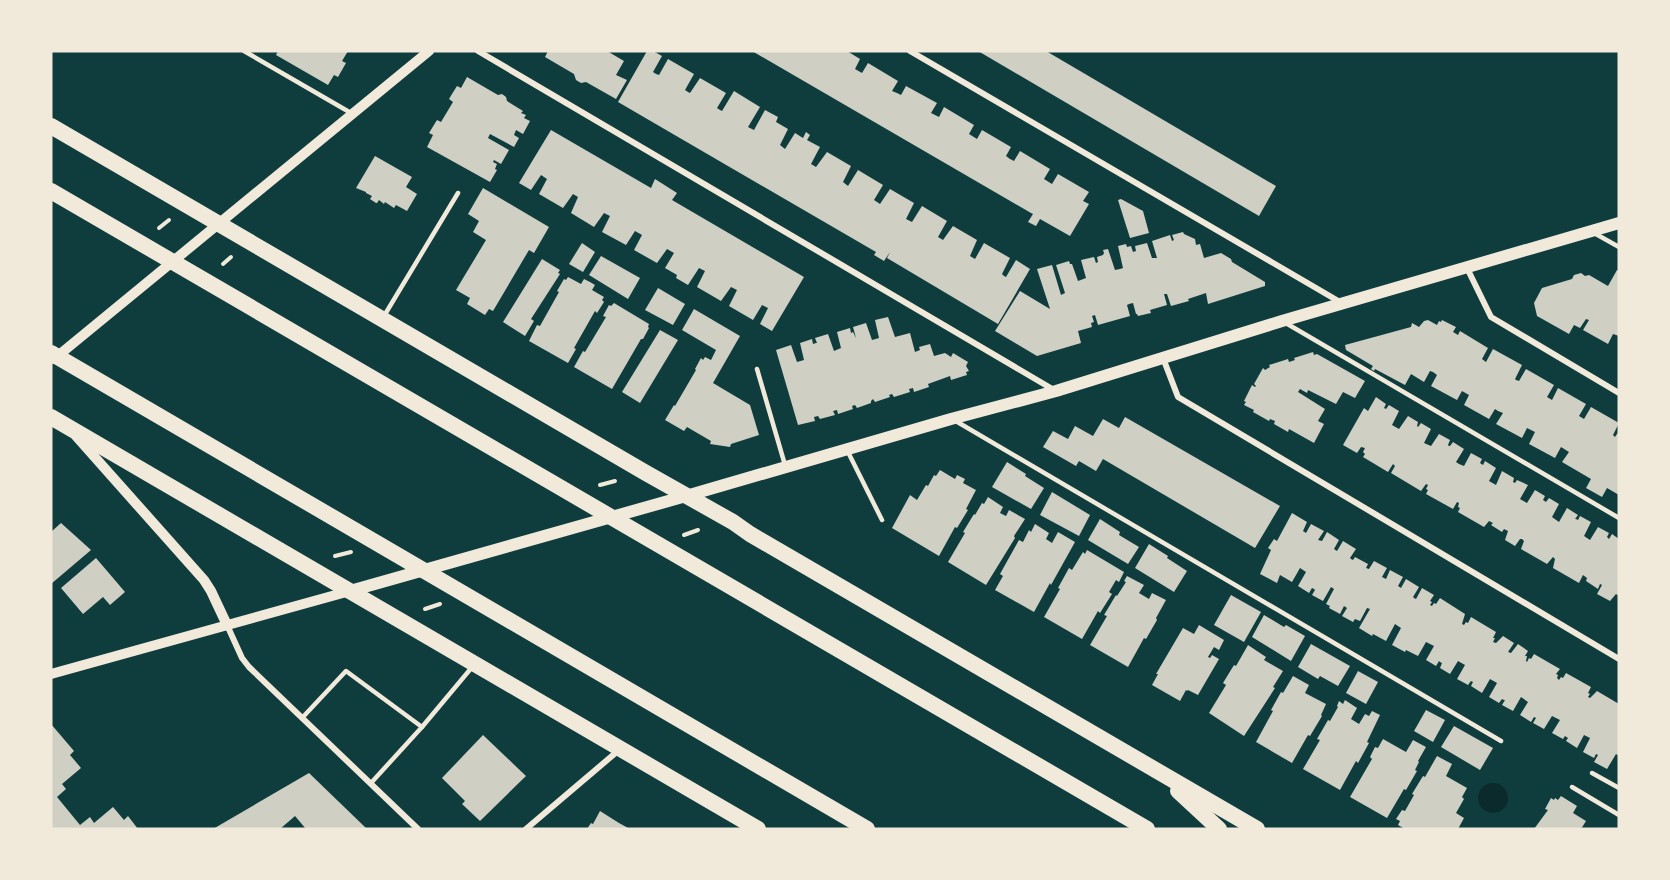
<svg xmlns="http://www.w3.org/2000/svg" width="1670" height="880" viewBox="0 0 1670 880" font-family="Inter,sans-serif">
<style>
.water{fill:#0a2a2b}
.building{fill:#cfcfc3}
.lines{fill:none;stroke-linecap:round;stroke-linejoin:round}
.path{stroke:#f1e9da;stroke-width:4}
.service{stroke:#f1e9da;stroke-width:4.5}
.minor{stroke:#f1e9da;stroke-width:6}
.tertiary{stroke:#f1e9da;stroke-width:10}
.secondary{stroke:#f1e9da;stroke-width:12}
.trunk{stroke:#f1e9da;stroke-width:16}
</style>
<rect width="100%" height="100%" fill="#0f3d3e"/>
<!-- water -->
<circle class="water" cx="1493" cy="798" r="15"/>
<!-- building -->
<g class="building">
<path d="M 278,51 L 348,51 L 342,61 L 346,63 L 338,77 L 334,75 L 328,85 L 276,55 Z"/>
<path d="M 548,51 L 607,51 L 624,61 L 616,75 L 627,80 L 616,99 L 586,82 L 581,83 L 576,80 L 574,74 L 545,57 Z"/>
<path d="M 647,51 L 653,51 L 662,56 L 653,72 L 656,74 L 659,75 L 668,59 L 694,74 L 685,90 L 688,92 L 690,93 L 700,78 L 726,93 L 717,108 L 720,110 L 722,111 L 734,91 L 760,107 L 748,127 L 754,130 L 765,110 L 778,117 L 776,122 L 788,129 L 780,145 L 785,149 L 795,133 L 803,138 L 806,132 L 810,135 L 807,140 L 820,147 L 811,164 L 816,167 L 827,152 L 851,166 L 843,182 L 848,186 L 858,170 L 883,185 L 874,200 L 880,204 L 890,189 L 914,203 L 906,219 L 912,222 L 922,206 L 947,221 L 938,237 L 943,240 L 953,226 L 977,240 L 970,256 L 975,259 L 984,243 L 1010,258 L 1002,274 L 1004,276 L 1006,277 L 1016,260 L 1030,269 L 998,324 L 887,258 L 890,252 L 884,261 L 874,255 L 876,252 L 618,102 Z"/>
<path d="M 752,51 L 847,51 L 860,59 L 855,69 L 862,73 L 868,63 L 898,81 L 892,91 L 897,93 L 901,95 L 906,86 L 937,103 L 931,113 L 939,117 L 944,107 L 974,125 L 969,134 L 977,139 L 982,130 L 1011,147 L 1006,156 L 1010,159 L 1014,161 L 1020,151 L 1050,169 L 1044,179 L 1052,184 L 1058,174 L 1089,192 L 1083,201 L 1089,204 L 1070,236 L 1040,219 L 1036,226 L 1028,222 L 1033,214 L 1031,213 Z"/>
<path d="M 978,51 L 1046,51 L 1276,186 L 1259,216 Z"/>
<path d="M 467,77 L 498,95 L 502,94 L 506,97 L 507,101 L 523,111 L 521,113 L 526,115 L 524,118 L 530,121 L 523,134 L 516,130 L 514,135 L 519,138 L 514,147 L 490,134 L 488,138 L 509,150 L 501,164 L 494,160 L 493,162 L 497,164 L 495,169 L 497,170 L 490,182 L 427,147 L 433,135 L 429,133 L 437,120 L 441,122 L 453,102 L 449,99 L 452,94 L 457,86 L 461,88 Z"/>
<path d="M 551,130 L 651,188 L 655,179 L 677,193 L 672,200 L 804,277 L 772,331 L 760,324 L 768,308 L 762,305 L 753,320 L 729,306 L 737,290 L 731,287 L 721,301 L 697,287 L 705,271 L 699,268 L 688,285 L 676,278 L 677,275 L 665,268 L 674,253 L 667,249 L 657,263 L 634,250 L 642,235 L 635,231 L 626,245 L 602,232 L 610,216 L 604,213 L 594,227 L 571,213 L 578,197 L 573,194 L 563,208 L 539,194 L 547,179 L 541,175 L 531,190 L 519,183 Z"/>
<path d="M 375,156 L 412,177 L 406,187 L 417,194 L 407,211 L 396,205 L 394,208 L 385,202 L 384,204 L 379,200 L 377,203 L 376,203 L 370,199 L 372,196 L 366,193 L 366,192 L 356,188 Z"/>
<path d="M 483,188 L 549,227 L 534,253 L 529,250 L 493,311 L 489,309 L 485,315 L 467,304 L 470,298 L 456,290 L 486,240 L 473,232 L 479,221 L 468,214 Z"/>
<path d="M 1121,199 L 1143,211 L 1149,233 L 1130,238 L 1118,200 Z"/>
<path d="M 1183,232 L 1184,234 L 1195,239 L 1196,245 L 1200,244 L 1204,258 L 1221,253 L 1231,259 L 1232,262 L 1265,282 L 1265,286 L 1208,304 L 1206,293 L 1188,299 L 1189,301 L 1171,306 L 1167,294 L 1164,294 L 1167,305 L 1150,310 L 1151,313 L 1138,316 L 1137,314 L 1136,314 L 1133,303 L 1129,304 L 1127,305 L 1130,316 L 1098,325 L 1095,315 L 1092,316 L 1094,322 L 1091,323 L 1092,327 L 1078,331 L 1081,343 L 1037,356 L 995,331 L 1020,291 L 1050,309 L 1037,269 L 1052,265 L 1061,295 L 1065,293 L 1056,265 L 1069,261 L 1070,264 L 1072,264 L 1078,281 L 1086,278 L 1081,260 L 1094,257 L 1096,263 L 1098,262 L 1097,257 L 1103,255 L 1104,253 L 1103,250 L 1108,249 L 1115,270 L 1120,269 L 1123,268 L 1118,246 L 1126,244 L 1127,247 L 1131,246 L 1133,252 L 1136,251 L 1135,246 L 1147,243 L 1152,258 L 1157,258 L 1152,241 L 1170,235 L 1172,241 L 1174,240 L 1172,235 Z"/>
<path d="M 582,243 L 595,252 L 583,272 L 569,264 Z"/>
<path d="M 601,256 L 640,278 L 628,299 L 589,275 Z"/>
<path d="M 542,259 L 560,270 L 558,273 L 560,274 L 531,319 L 534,321 L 525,336 L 503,322 Z"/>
<path d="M 1617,270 L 1619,271 L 1619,336 L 1613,334 L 1608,344 L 1583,330 L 1589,320 L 1586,319 L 1580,328 L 1574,325 L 1569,334 L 1537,316 L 1534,303 L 1542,288 L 1572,279 L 1574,275 L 1581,273 L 1585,276 L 1589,275 L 1608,286 Z"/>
<path d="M 568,277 L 581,284 L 584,279 L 590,282 L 595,285 L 592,290 L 604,297 L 602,300 L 604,302 L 597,313 L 595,311 L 574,348 L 576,349 L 568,363 L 529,341 L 537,325 L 540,326 L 559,292 L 557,291 L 564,279 L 566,280 Z"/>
<path d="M 658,288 L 685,304 L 673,325 L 645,310 Z"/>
<path d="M 614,303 L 649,324 L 648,327 L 649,328 L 643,339 L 641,339 L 612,389 L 574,367 L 583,351 L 585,352 L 606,317 L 603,316 L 609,305 L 611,306 Z"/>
<path d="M 694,309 L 740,336 L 713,383 L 750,405 L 759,435 L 731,444 L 730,447 L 710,444 L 711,441 L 687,427 L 684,431 L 665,420 L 674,405 L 675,406 L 696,370 L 695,369 L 701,358 L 703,360 L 705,357 L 711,360 L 716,350 L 682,330 Z"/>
<path d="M 888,317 L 895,337 L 910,333 L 915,352 L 920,350 L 919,347 L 930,344 L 934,356 L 945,353 L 951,357 L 953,353 L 968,362 L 966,366 L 969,371 L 966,372 L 967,375 L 951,380 L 950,376 L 928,384 L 929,387 L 914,392 L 913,388 L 909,389 L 910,392 L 894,397 L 892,394 L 889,395 L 890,397 L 875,402 L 873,399 L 871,401 L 871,403 L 857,408 L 855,405 L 852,406 L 853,409 L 838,414 L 837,410 L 833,411 L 835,415 L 820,419 L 818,416 L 814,417 L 815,421 L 798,425 L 776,350 L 791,345 L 797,362 L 804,360 L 800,343 L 812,339 L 813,344 L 816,343 L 817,343 L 815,338 L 828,334 L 834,351 L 841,348 L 837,332 L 850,328 L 851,333 L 853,332 L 856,338 L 853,327 L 866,323 L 872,340 L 879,338 L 875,320 Z"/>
<path d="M 1428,320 L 1437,325 L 1439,321 L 1441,322 L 1442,320 L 1456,327 L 1453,332 L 1458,335 L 1460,331 L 1488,348 L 1482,359 L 1486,362 L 1493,349 L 1522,365 L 1515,379 L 1516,380 L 1519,381 L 1526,369 L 1554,385 L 1547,397 L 1552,400 L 1558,388 L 1586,404 L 1579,416 L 1584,419 L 1591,407 L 1619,423 L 1613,435 L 1615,437 L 1619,431 L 1619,495 L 1607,488 L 1602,497 L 1586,488 L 1591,479 L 1562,462 L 1569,452 L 1561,447 L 1555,458 L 1529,444 L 1535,432 L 1527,428 L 1522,438 L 1496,424 L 1503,413 L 1498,411 L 1495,409 L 1489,419 L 1464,405 L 1469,395 L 1462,391 L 1457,400 L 1431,386 L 1437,375 L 1433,372 L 1430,371 L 1424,382 L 1411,374 L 1405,385 L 1375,369 L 1374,371 L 1371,369 L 1373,366 L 1346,350 L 1345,345 L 1411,327 L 1412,323 L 1419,327 L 1424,321 Z"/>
<path d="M 660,330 L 678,340 L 640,403 L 622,392 Z"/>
<path d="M 1313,352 L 1314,355 L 1317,354 L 1365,381 L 1355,398 L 1343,392 L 1336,404 L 1308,390 L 1307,393 L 1300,389 L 1298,392 L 1325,409 L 1318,421 L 1324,424 L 1314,443 L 1289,429 L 1288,432 L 1274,424 L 1275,421 L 1270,419 L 1269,421 L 1253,412 L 1254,410 L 1244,405 L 1246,402 L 1244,401 L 1252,385 L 1255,387 L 1256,386 L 1254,384 L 1263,368 L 1265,370 L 1270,367 L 1269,365 L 1288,359 L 1289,362 L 1295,360 L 1294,358 Z"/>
<path d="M 1376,397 L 1386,404 L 1384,408 L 1386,409 L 1389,405 L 1399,411 L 1392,425 L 1399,429 L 1408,416 L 1418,422 L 1417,426 L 1418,427 L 1421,423 L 1431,429 L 1424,443 L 1431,446 L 1439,434 L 1450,440 L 1448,445 L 1449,446 L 1450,446 L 1453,442 L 1464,449 L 1456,462 L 1459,464 L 1464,466 L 1471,453 L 1482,459 L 1480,463 L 1483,465 L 1485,461 L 1496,468 L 1489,481 L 1496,485 L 1502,471 L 1514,478 L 1513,482 L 1515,483 L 1517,480 L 1528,485 L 1520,499 L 1527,503 L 1535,490 L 1545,496 L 1543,500 L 1546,502 L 1549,498 L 1559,504 L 1552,517 L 1559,522 L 1567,508 L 1578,515 L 1575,519 L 1576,519 L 1578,520 L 1580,516 L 1591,522 L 1584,536 L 1590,540 L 1598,527 L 1609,533 L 1607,537 L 1609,539 L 1612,534 L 1619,539 L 1619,596 L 1616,594 L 1610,601 L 1597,594 L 1602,585 L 1600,584 L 1598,589 L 1586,581 L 1587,578 L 1583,575 L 1579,583 L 1553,568 L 1555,559 L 1553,557 L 1547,564 L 1521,549 L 1524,541 L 1522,539 L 1520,539 L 1515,546 L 1505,540 L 1508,531 L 1504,529 L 1502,532 L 1491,525 L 1493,523 L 1489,521 L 1484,527 L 1458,512 L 1460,508 L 1458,507 L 1459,503 L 1457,502 L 1453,509 L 1426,494 L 1428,490 L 1426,489 L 1428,485 L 1426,484 L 1421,491 L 1391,473 L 1395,466 L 1393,464 L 1388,472 L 1363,457 L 1365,454 L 1363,452 L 1365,448 L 1361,447 L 1357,453 L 1343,445 L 1364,408 L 1368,411 Z"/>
<path d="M 1125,417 L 1280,506 L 1255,548 L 1103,459 L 1096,471 L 1079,461 L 1076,466 L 1043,447 L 1053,431 L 1068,439 L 1075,426 L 1093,436 L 1103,419 L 1119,428 Z"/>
<path d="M 1007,462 L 1026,474 L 1025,476 L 1044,488 L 1031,509 L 992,487 Z"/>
<path d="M 940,470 L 955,479 L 957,475 L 965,479 L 963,483 L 976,490 L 966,509 L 968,510 L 957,528 L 955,527 L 939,556 L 892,528 L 910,495 L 917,500 L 926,485 L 928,486 L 934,475 L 936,476 Z"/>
<path d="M 1052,492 L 1090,515 L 1079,536 L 1040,515 Z"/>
<path d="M 988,497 L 1003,507 L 1000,513 L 1006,516 L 1009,510 L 1025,519 L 1014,536 L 1015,538 L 986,585 L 948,562 L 965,533 L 963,532 L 974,514 L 975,515 L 982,503 L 984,504 Z"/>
<path d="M 1292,513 L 1307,522 L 1303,531 L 1306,533 L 1311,524 L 1324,531 L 1318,540 L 1322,541 L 1327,532 L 1339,540 L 1334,549 L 1337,551 L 1343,541 L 1356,549 L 1350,558 L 1351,559 L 1353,560 L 1355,557 L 1368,564 L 1366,568 L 1369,569 L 1374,561 L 1387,568 L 1382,577 L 1386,579 L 1390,570 L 1403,577 L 1398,586 L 1401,588 L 1406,579 L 1419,587 L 1413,597 L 1414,598 L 1416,599 L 1422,588 L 1434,595 L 1430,601 L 1432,602 L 1430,605 L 1432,606 L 1434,603 L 1436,604 L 1440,598 L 1465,614 L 1462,624 L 1464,625 L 1466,622 L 1468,623 L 1471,617 L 1496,632 L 1493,638 L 1495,638 L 1493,642 L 1496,643 L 1503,636 L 1514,643 L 1508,652 L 1511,653 L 1518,644 L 1528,651 L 1525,656 L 1527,656 L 1526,661 L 1527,662 L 1529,658 L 1531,659 L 1534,654 L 1560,669 L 1556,674 L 1558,675 L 1557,678 L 1559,680 L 1561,677 L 1563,678 L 1566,673 L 1591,687 L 1588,693 L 1590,694 L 1588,697 L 1590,698 L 1597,691 L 1619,704 L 1619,756 L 1616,754 L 1607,769 L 1594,762 L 1598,755 L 1596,754 L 1594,758 L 1583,752 L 1590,738 L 1584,735 L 1577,748 L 1566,741 L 1568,738 L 1565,736 L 1563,739 L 1552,733 L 1560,720 L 1552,716 L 1544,729 L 1533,723 L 1536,718 L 1534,717 L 1531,722 L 1520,715 L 1528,702 L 1521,697 L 1513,711 L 1502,705 L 1505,700 L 1504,700 L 1502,699 L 1499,703 L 1489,697 L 1497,683 L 1490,679 L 1482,693 L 1471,686 L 1473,682 L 1471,681 L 1468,685 L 1457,679 L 1465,665 L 1458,661 L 1450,674 L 1440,668 L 1442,663 L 1440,662 L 1439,661 L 1436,666 L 1426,660 L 1434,646 L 1426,642 L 1418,656 L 1406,650 L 1405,652 L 1392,645 L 1401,628 L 1395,624 L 1386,641 L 1373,634 L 1372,636 L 1359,628 L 1370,609 L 1367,608 L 1360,621 L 1355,619 L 1353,622 L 1342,616 L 1347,608 L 1344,606 L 1340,614 L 1329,608 L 1330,606 L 1326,604 L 1334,589 L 1331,587 L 1323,601 L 1312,595 L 1315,590 L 1314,589 L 1312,588 L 1309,593 L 1298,586 L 1306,572 L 1300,568 L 1292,582 L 1280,575 L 1277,583 L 1260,574 L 1271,550 L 1268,548 L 1274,539 L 1277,541 Z"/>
<path d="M 1100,519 L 1120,532 L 1119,535 L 1139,547 L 1128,564 L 1088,540 Z"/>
<path d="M 61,523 L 91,550 L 51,584 L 51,532 Z"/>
<path d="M 1035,524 L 1049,533 L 1046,539 L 1052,543 L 1058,532 L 1075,542 L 1051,585 L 1050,583 L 1034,612 L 995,590 L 1003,576 L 1000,574 L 1019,540 L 1023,542 L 1029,530 L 1031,532 Z"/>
<path d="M 1149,544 L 1168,556 L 1167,558 L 1187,571 L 1174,592 L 1135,568 Z"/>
<path d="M 1087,550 L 1124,572 L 1119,582 L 1116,580 L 1109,592 L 1112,594 L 1100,613 L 1098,611 L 1082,639 L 1044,617 L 1060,589 L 1058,588 L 1069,568 L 1072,570 L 1083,552 L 1085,554 Z"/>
<path d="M 96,558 L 125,592 L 110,605 L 103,597 L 83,614 L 61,588 Z"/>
<path d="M 1127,576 L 1144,585 L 1139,593 L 1149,599 L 1152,593 L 1166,600 L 1156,618 L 1157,620 L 1146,639 L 1144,638 L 1128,667 L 1090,645 L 1107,616 L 1104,615 L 1116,595 L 1117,596 L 1126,582 L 1124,581 Z"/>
<path d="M 1231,595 L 1261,612 L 1244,642 L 1214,625 Z"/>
<path d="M 1264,615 L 1284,627 L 1286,625 L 1305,636 L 1291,661 L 1252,637 Z"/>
<path d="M 1199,625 L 1224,640 L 1219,650 L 1214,647 L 1208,657 L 1210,658 L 1212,655 L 1219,659 L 1198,695 L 1188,690 L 1187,691 L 1186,690 L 1180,701 L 1152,685 L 1158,674 L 1156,674 L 1183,628 L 1194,634 Z"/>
<path d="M 1311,644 L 1350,666 L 1338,686 L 1320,676 L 1318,679 L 1298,667 Z"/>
<path d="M 1248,645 L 1266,657 L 1264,660 L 1283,671 L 1273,687 L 1275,688 L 1244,736 L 1209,713 L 1226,685 L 1223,683 L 1234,665 L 1236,666 Z"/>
<path d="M 1358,671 L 1378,682 L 1366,704 L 1346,693 Z"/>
<path d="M 1293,676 L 1309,685 L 1305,693 L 1326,704 L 1321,715 L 1322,716 L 1310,736 L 1308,735 L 1292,763 L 1256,742 L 1273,711 L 1271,710 L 1281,692 L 1283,693 Z"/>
<path d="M 1345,700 L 1357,708 L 1351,719 L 1359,724 L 1365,714 L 1369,716 L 1372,711 L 1380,715 L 1367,742 L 1369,743 L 1358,763 L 1356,761 L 1340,790 L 1303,769 L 1320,740 L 1317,739 L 1328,720 L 1330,721 L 1338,707 L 1337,706 L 1339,701 L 1343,704 Z"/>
<path d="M 1426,710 L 1445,720 L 1433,742 L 1414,731 Z"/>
<path d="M 51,724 L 74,751 L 70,755 L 81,768 L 62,784 L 66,789 L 57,797 L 80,825 L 90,817 L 94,823 L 113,807 L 124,820 L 128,816 L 138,829 L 51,829 Z"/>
<path d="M 1454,726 L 1493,748 L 1480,770 L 1441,747 Z"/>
<path d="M 483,735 L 526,776 L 480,821 L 462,804 L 465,801 L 442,778 Z"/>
<path d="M 1383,739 L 1406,752 L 1413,740 L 1426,747 L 1418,761 L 1419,762 L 1415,770 L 1417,771 L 1406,790 L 1404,789 L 1387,818 L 1350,797 L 1372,759 L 1370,757 L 1375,747 L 1378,748 Z"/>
<path d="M 1437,756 L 1452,764 L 1446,776 L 1467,788 L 1462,797 L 1464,799 L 1456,813 L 1464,818 L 1458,829 L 1405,829 L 1398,825 L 1400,821 L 1396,819 L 1402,810 L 1405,811 L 1414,795 L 1412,794 L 1423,776 L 1425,777 Z"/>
<path d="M 309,773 L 367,829 L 306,829 L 295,816 L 280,829 L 213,829 Z"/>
<path d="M 1561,796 L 1577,806 L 1573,813 L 1586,821 L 1581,829 L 1534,829 L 1548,810 L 1545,809 L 1551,798 L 1554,800 L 1555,798 L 1558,800 Z"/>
<path d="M 600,811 L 619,823 L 630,829 L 587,829 L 591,823 L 593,824 Z"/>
</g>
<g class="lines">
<!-- path -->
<g class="path">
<path d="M 159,228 L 169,220"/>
<path d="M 223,264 L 231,257"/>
<path d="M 600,485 L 615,481"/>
<path d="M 684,535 L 698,530"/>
<path d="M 335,556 L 351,552"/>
<path d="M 425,609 L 440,604"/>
</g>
<!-- service -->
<g class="service">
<path d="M 244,51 L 351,113"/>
<path d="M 1594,233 L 1619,247"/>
<path d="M 384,316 L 458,193"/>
<path d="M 1284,322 L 1619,518"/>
<path d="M 757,369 L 785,465"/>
<path d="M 954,420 L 1501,741"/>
<path d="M 847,450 L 882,520"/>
<path d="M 302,718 L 346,671 L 422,727 L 371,783"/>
<path d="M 422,727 L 473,666"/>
<path d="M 1592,773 L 1619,788"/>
<path d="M 1572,787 L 1619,815"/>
</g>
<!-- minor -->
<g class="minor">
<path d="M 478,51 L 1054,390"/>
<path d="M 910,51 L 1340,302"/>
<path d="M 1467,268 L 1491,317 L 1619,393"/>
<path d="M 1163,358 L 1178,397 L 1619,659"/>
<path d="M 227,625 L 242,658 L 249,667 L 418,829"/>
<path d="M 526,829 L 619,750"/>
</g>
<!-- tertiary -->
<g class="tertiary">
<path d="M 54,359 L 429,51"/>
<path d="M 76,436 L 204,580 L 211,591 L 227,625"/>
<path d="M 51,674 L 350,591"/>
</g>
<!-- secondary -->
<path class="secondary" d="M 350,591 L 686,496 L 951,419 L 1056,391 L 1282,321 L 1619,223"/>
<!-- trunk -->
<g class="trunk">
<path d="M 51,126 L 646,473 L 733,522 L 750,534 L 1257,829"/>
<path d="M 51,191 L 1147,829"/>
<path d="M 51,353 L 867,829"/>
<path d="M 51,417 L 758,829"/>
<path d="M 1178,791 L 1219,829"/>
</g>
</g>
<!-- border -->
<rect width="1670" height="880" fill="none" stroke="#f1e9da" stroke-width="105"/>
</svg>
